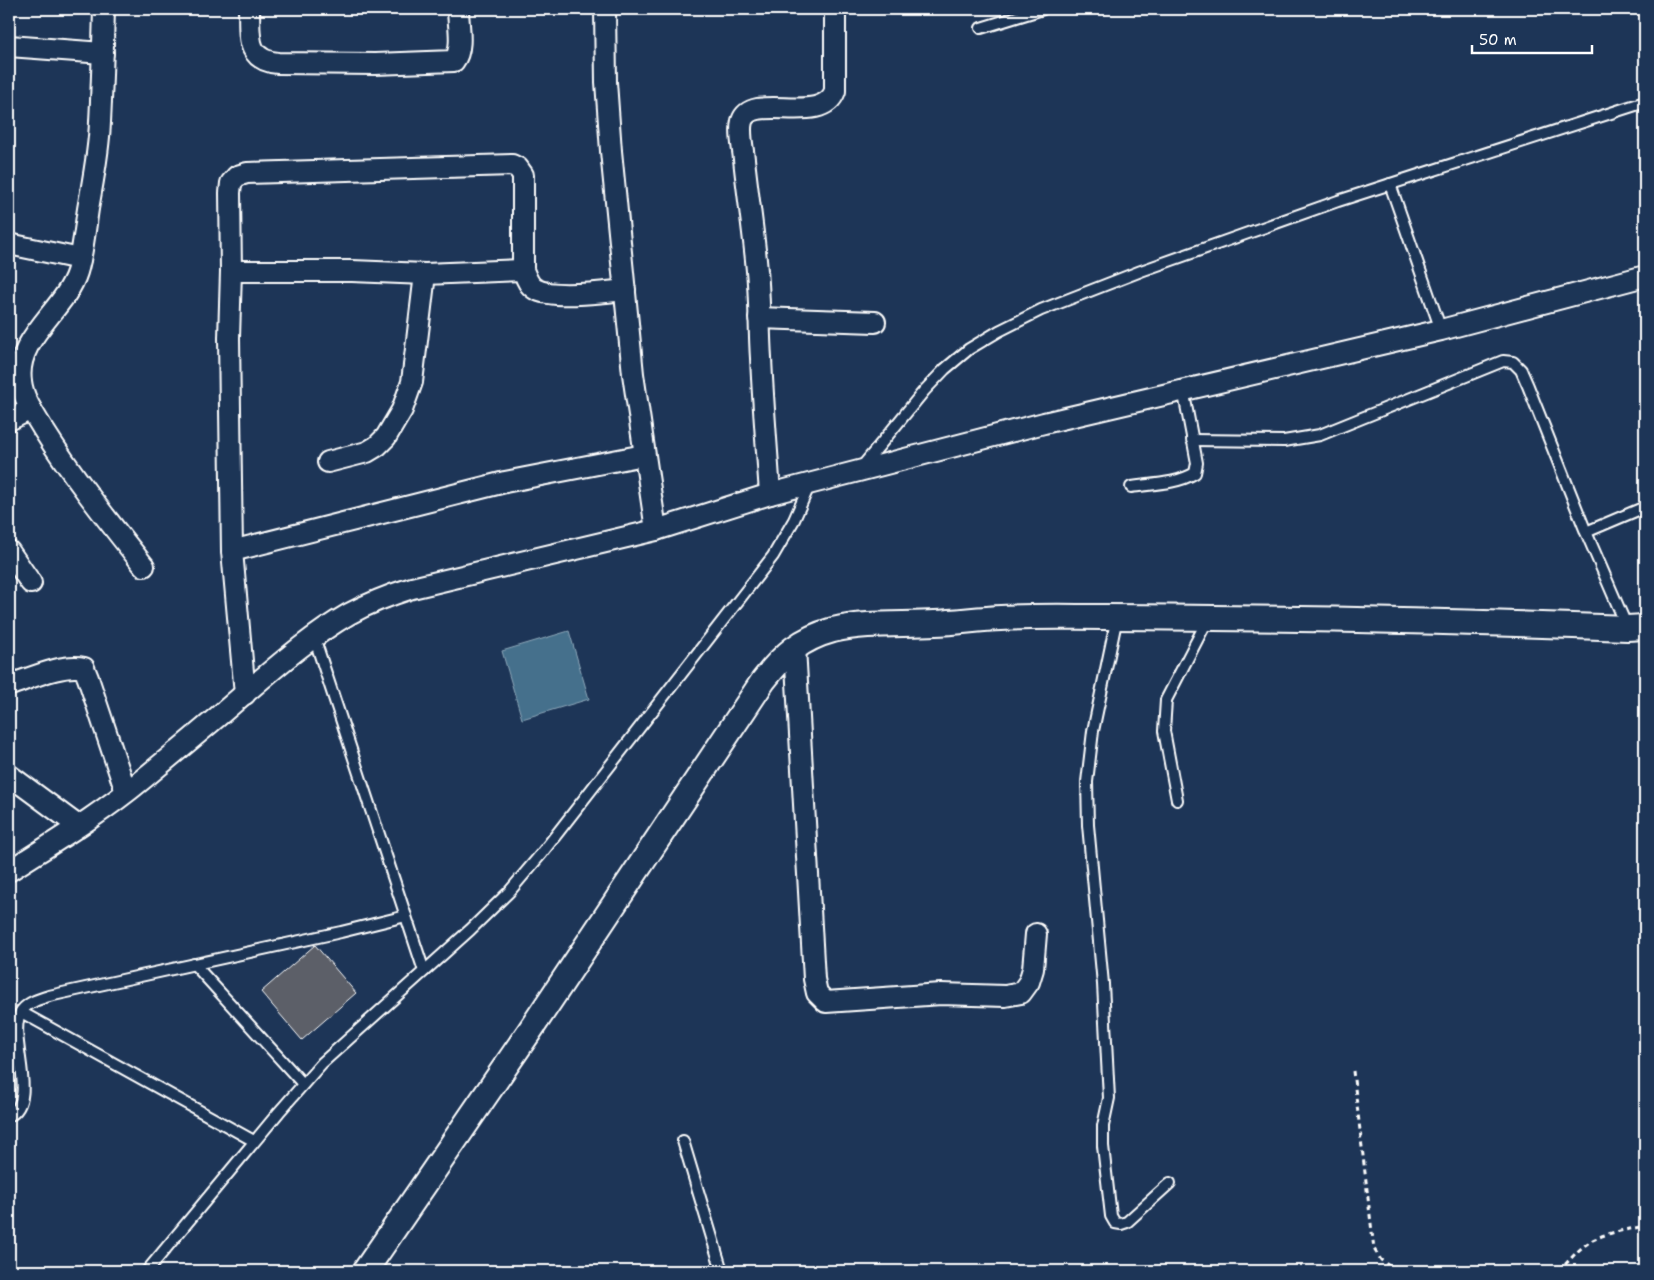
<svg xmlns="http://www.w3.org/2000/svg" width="1654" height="1280" viewBox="0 0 1654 1280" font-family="'Shantell Sans',sans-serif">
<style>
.water{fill:#45708c;stroke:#8fa9ba}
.building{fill:#5c5f67;stroke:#fff}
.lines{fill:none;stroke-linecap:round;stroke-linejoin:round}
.service-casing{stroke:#fff;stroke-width:14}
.minor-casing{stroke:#fff;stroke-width:24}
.tertiary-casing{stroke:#fff;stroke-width:28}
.path{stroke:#fff;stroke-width:3;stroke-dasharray:5 4;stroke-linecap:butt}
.service{stroke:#1d3557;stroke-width:10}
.minor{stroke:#1d3557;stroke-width:20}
.tertiary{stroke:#1d3557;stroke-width:24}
</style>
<rect width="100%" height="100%" fill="#1d3557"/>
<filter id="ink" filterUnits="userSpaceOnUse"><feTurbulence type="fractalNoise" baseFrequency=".02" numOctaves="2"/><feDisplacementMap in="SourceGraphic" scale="10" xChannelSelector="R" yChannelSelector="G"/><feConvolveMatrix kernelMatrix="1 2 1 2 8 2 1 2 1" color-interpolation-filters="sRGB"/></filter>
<g filter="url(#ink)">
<!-- water -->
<path class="water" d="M 569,631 L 589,699 L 522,719 L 502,651 Z"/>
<!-- building -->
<path class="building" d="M 315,945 L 356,993 L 302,1040 L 261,992 Z"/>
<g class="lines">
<defs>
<g id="service">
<path d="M 981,28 L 1043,9"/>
<path d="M 1390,184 L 1441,330"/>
<path d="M 1192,440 L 1284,441 L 1320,435 L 1503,361 L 1513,362 L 1521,370 L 1528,386 L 1586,532 L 1627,627"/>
<path d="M 861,468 L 924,391 L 945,369 L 969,349 L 999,331 L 1041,310 L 1141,271 L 1338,201 L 1645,102"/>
<path d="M 1131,487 C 1152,484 1177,484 1195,473 L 1197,463 L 1183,389"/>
<path d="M 1586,532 L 1645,507"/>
<path d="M 1117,617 L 1093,731 L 1087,782 L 1088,825 L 1103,984 L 1109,1098 L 1103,1126 L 1103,1146 L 1111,1216 L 1115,1223 L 1121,1224 L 1127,1222 L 1170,1183"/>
<path d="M 314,637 L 424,971"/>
<path d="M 1177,800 L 1164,731 L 1166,700 L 1208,619"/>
<path d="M 194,964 L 303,1084"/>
<path d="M 21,1012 L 254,1141"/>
<path d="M 9,1116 C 41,1100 5,1034 22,1010 C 29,1002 39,999 49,996 L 341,932 L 406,916"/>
<path d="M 683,1141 L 722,1271"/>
<path d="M 147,1271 L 279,1112 L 322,1063 L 470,930 L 509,892 L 542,853 L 773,556 L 794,520 L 810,484"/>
</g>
<g id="minor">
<path d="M 104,9 C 103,47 102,85 100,122 C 99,151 93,180 88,209 C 85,229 83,252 77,272 C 65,310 15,338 21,381 C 23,399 34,414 43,429 C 73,477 109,522 144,566"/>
<path d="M 249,9 C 250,35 245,60 278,63 L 375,64 L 454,61 C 464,48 458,24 458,9"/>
<path d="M 605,9 L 606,82 L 611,151 L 633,374 L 656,530"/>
<path d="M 9,46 L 103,53"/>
<path d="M 9,244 L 80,259"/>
<path d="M 231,271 L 352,271 L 425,274 L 523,270"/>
<path d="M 759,318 L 875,322"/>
<path d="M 9,420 L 31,409"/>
<path d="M 328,462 L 367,452 L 377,446 L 386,437 L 402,410 L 412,382 L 425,274"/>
<path d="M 770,494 C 767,449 763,404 761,358 C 759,330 760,300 757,271 C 754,234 748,197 744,159 C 743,148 739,132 742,121 C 752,91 822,127 835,91 L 835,12"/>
<path d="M 9,551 L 31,583"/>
<path d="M 232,551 L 505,482 L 644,455"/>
<path d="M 795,647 L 814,979 L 817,993 L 826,1002 L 941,994 L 1005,996 L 1021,993 L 1029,982 L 1033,969 L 1036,934"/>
<path d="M 10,685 C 31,678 63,663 84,668 L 88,678 L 126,792"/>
<path d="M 245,694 L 232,551 L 229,338 L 231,271 L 230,193 L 231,183 L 237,176 L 247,173 L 512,165 L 518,168 L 523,175 L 523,270 C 526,277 528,285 535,289 C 552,299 606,292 625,290"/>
<path d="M 9,775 L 78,826"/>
<path d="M 9,871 C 54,842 101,814 143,779 C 177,751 211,723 244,694 C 277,666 311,636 349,614 C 369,603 390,595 412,588 L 656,530 L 770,494 L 1044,423 L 1441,330 L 1645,276"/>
</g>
<path id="tertiary" d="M 365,1271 L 529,1032 L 763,681 C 783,655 800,639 833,630 C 866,622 901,625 935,623 C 957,622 979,619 1001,618 C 1035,616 1069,617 1103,617 C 1278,618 1453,621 1627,628 L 1645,627"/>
</defs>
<!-- service casing -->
<use href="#service" class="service-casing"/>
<!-- minor casing -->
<use href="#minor" class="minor-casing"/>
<!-- tertiary casing -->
<use href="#tertiary" class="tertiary-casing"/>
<!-- path -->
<g class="path">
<path d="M 1353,1071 L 1374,1249 L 1381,1260 L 1396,1271"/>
<path d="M 1559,1271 C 1569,1261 1578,1249 1591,1241 C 1607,1232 1627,1230 1645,1226"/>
</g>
<!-- service -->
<use href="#service" class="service"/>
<!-- minor -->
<use href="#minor" class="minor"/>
<!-- tertiary -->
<use href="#tertiary" class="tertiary"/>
</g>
</g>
<!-- margin -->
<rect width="1654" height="1280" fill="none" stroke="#1d3557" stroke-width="30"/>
<rect x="15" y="15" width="1624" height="1250" fill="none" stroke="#fff" stroke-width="2" filter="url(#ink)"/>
<!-- scale -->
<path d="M1472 45v8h120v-8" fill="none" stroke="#ffffff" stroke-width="2.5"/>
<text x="1479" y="45" font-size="15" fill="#ffffff" stroke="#1d3557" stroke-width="4" paint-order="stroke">50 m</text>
</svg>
